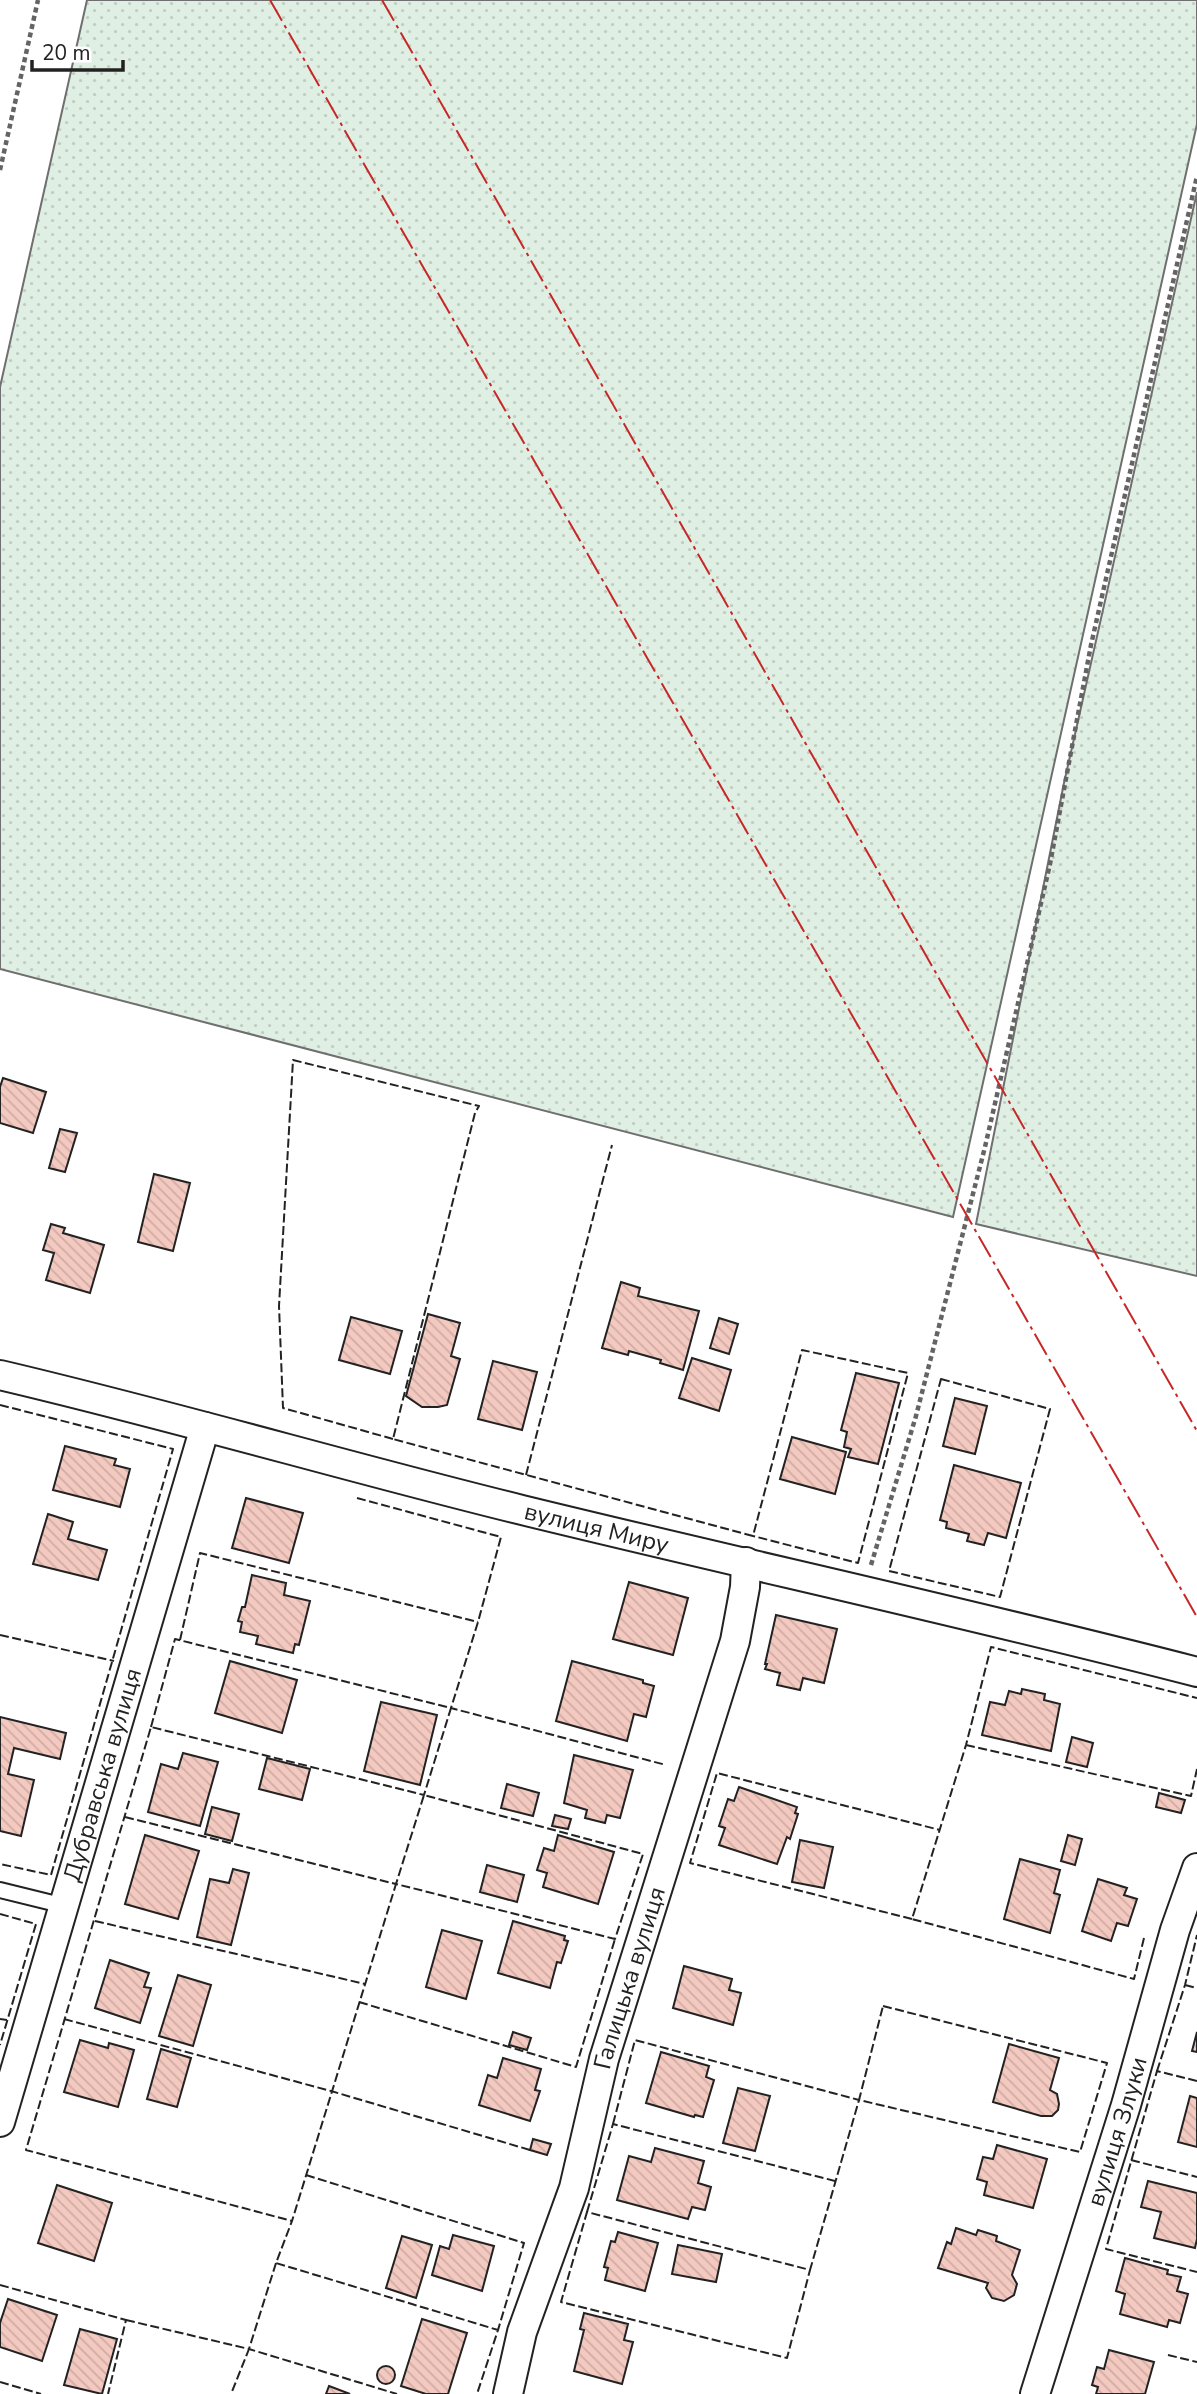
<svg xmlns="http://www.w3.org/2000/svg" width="1197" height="2394" viewBox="0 0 1197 2394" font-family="'Nunito Sans',sans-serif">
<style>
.garden{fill:url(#garden-dots);stroke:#6f6f6f;stroke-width:2}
.building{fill:url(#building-back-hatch);stroke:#222;stroke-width:2}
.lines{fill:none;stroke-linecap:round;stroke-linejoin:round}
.lane-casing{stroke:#222;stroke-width:18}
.street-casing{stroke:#222;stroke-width:32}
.path{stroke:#646464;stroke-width:4.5;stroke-dasharray:5 3.5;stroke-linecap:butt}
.lane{stroke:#fff;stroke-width:14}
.street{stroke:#fff;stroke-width:28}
.fence{stroke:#222;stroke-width:2;stroke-dasharray:9 3.5;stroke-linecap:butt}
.power{stroke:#c62828;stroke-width:2;stroke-dasharray:24 5 3.5 5;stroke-linecap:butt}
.labels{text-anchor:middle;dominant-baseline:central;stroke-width:5;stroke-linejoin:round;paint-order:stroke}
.street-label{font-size:24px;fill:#222;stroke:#fff}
</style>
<defs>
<pattern id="garden-dots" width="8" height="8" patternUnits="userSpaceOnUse" patternTransform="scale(1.75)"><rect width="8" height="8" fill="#e0efe3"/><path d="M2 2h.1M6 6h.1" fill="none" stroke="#c0cdc2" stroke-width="1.8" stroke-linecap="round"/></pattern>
<pattern id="building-back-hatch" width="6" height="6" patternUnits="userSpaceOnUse" patternTransform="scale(1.75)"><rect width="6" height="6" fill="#f3c9c0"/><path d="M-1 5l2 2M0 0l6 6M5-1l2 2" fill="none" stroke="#d0aca5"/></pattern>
</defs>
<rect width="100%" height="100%" fill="#fff"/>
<!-- garden -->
<g class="garden">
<path d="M 87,0 L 1197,0 L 1197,124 L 953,1217 L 0,969 L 0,387 Z"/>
<path d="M 1197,192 L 1197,1276 L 976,1224 L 1064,783 Z"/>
</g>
<!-- building -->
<g class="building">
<path d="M 3,1078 L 46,1092 L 33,1133 L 0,1123 L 0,1087 Z"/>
<path d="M 60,1129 L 77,1133 L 65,1172 L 49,1168 Z"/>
<path d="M 154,1174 L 190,1183 L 173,1251 L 138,1242 Z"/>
<path d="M 51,1224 L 65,1228 L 63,1233 L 104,1245 L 90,1293 L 46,1280 L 54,1253 L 43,1250 Z"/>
<path d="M 621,1282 L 640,1288 L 638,1296 L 699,1311 L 683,1370 L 660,1363 L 661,1360 L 629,1351 L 628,1355 L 602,1348 Z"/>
<path d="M 428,1314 L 460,1323 L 451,1356 L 460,1359 L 447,1405 L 438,1407 L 422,1407 L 406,1396 Z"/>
<path d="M 351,1317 L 402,1331 L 390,1374 L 339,1360 Z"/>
<path d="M 719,1318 L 738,1324 L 729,1354 L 710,1348 Z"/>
<path d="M 692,1358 L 731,1370 L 719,1411 L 679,1398 Z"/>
<path d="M 493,1361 L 537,1372 L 522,1430 L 478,1419 Z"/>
<path d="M 856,1373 L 899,1383 L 878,1464 L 848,1457 L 851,1449 L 844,1447 L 847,1432 L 841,1430 Z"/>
<path d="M 955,1398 L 987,1406 L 975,1454 L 943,1446 Z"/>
<path d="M 792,1437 L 846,1452 L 835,1494 L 780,1479 Z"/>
<path d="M 65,1446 L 116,1459 L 114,1465 L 130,1469 L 120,1507 L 53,1490 Z"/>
<path d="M 954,1465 L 1021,1483 L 1006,1538 L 988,1533 L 984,1545 L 967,1541 L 969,1534 L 946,1528 L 947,1522 L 940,1520 Z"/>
<path d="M 246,1498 L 303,1513 L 289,1563 L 232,1548 Z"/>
<path d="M 48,1514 L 73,1522 L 68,1539 L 107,1550 L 98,1580 L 33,1564 Z"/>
<path d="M 252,1575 L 286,1583 L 284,1595 L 310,1601 L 299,1645 L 295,1644 L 293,1653 L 256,1644 L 258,1636 L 240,1632 L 242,1622 L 238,1621 L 242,1607 L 245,1607 Z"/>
<path d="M 629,1582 L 688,1598 L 673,1655 L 613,1639 Z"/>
<path d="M 776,1615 L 837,1629 L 824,1683 L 803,1678 L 800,1690 L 777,1685 L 780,1673 L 765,1669 L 767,1664 L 765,1664 Z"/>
<path d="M 230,1661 L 297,1680 L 282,1733 L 215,1713 Z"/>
<path d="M 572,1661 L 643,1680 L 643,1683 L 654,1686 L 646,1717 L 634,1714 L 627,1741 L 556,1721 Z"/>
<path d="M 1022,1689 L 1045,1694 L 1044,1700 L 1060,1704 L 1051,1751 L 982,1735 L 990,1702 L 1005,1705 L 1009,1691 L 1021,1694 Z"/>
<path d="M 381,1702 L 437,1715 L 420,1785 L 364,1771 Z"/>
<path d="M 0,1717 L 66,1733 L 60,1759 L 14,1748 L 8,1774 L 34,1780 L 21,1836 L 0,1831 Z"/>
<path d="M 1072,1737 L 1093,1743 L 1087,1767 L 1066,1762 Z"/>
<path d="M 183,1753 L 218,1762 L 200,1826 L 148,1812 L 161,1764 L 178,1769 Z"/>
<path d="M 574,1755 L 633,1770 L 620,1818 L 607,1815 L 605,1823 L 585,1818 L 587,1810 L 564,1803 Z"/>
<path d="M 267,1758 L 310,1769 L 302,1800 L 259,1789 Z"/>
<path d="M 507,1784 L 539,1793 L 533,1816 L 501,1808 Z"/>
<path d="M 739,1787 L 797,1807 L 795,1813 L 798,1814 L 790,1839 L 787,1837 L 777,1864 L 719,1845 L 725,1828 L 719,1826 L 728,1799 L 734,1801 Z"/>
<path d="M 1159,1793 L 1185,1800 L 1181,1813 L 1156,1807 Z"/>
<path d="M 212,1807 L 239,1814 L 232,1841 L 205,1834 Z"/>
<path d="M 555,1815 L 571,1819 L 568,1829 L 552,1826 Z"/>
<path d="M 145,1835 L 199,1851 L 178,1919 L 125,1904 Z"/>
<path d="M 558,1835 L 614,1852 L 598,1904 L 543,1887 L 547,1873 L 537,1870 L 544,1848 L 554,1851 Z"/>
<path d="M 1068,1835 L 1082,1839 L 1075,1865 L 1061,1861 Z"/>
<path d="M 800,1840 L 833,1847 L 824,1888 L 792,1882 Z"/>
<path d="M 1020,1859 L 1060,1870 L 1054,1893 L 1060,1895 L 1050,1933 L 1004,1919 Z"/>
<path d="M 487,1865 L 524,1875 L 517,1902 L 480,1892 Z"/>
<path d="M 233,1869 L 249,1873 L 231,1945 L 197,1937 L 210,1879 L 229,1883 Z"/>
<path d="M 1098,1879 L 1127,1888 L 1124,1895 L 1137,1899 L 1128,1926 L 1117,1923 L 1111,1941 L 1082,1931 Z"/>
<path d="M 513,1921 L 565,1936 L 564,1940 L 568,1941 L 561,1963 L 557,1962 L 550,1988 L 498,1973 Z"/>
<path d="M 442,1930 L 482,1941 L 466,1999 L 426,1987 Z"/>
<path d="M 110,1960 L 149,1973 L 144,1987 L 151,1988 L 140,2023 L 95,2008 Z"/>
<path d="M 684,1966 L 732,1979 L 729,1990 L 741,1993 L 733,2025 L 673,2008 Z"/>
<path d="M 178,1975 L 211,1985 L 193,2046 L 159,2036 Z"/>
<path d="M 513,2032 L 531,2038 L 527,2050 L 509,2045 Z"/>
<path d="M 1197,2032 L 1197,2052 L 1192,2051 Z"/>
<path d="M 80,2040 L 108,2048 L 109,2043 L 134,2050 L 118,2107 L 64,2092 Z"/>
<path d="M 1009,2044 L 1059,2058 L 1050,2090 L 1057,2094 L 1059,2104 L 1058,2110 L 1052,2116 L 1041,2116 L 993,2102 Z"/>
<path d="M 161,2049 L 191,2058 L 177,2107 L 147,2099 Z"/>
<path d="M 661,2052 L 709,2066 L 706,2077 L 714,2080 L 703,2117 L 695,2115 L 694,2117 L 646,2103 Z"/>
<path d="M 503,2058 L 541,2069 L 535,2090 L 540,2091 L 530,2121 L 479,2105 L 488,2075 L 497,2078 Z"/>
<path d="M 738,2088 L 770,2096 L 755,2151 L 723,2143 Z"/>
<path d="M 1190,2096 L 1197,2098 L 1197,2147 L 1178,2142 Z"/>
<path d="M 533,2139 L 551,2144 L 547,2155 L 530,2150 Z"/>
<path d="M 997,2145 L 1047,2159 L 1033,2208 L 984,2195 L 987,2182 L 977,2179 L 983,2157 L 993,2159 Z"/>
<path d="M 655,2148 L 704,2161 L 698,2183 L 711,2187 L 705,2210 L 692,2207 L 688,2219 L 617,2200 L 629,2156 L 651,2162 Z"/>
<path d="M 1148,2181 L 1197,2193 L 1197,2239 L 1195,2248 L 1154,2238 L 1161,2212 L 1141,2207 Z"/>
<path d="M 57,2185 L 112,2203 L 94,2261 L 38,2243 Z"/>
<path d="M 956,2228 L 976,2235 L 978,2230 L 997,2236 L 996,2241 L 1020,2250 L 1012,2275 L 1017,2284 L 1014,2295 L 1004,2301 L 992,2298 L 986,2288 L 988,2283 L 938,2268 L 947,2242 L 951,2244 Z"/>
<path d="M 618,2232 L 658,2243 L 645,2291 L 605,2280 L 608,2268 L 604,2267 L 611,2241 L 615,2242 Z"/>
<path d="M 453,2235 L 494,2246 L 482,2291 L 432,2275 L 440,2246 L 449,2249 Z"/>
<path d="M 402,2236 L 432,2245 L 416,2298 L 386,2288 Z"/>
<path d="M 678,2245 L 722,2254 L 716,2282 L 672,2274 Z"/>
<path d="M 1125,2258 L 1168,2270 L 1167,2274 L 1181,2277 L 1177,2291 L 1188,2294 L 1180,2323 L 1169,2320 L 1167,2327 L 1120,2314 L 1125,2294 L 1116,2291 Z"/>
<path d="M 8,2299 L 57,2315 L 42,2361 L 0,2347 L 0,2323 Z"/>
<path d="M 584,2313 L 628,2324 L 624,2340 L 633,2342 L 622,2384 L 574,2371 L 584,2330 L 580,2329 Z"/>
<path d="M 422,2319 L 467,2333 L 448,2394 L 426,2394 L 401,2386 Z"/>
<path d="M 80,2329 L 117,2339 L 102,2394 L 64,2385 Z"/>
<path d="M 1109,2350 L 1154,2362 L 1145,2394 L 1096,2394 L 1098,2387 L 1092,2385 L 1097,2367 L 1104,2369 Z"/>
<circle cx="386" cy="2375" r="9"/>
<path d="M 329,2386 L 350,2394 L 326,2394 Z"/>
</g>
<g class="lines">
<defs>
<path id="lane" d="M 0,1890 L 65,1906"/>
<g id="street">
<path id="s1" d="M 0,1375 C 175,1416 347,1467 522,1510 C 747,1565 973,1614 1197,1672"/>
<path id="s2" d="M 0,2122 L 205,1427"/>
<path id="s3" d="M 508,2394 L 522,2332 L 574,2188 L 604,2059 L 735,1641 L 745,1587 L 746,1562"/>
<path id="s4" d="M 1035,2394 L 1126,2105 L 1175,1930 L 1197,1868"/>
</g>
</defs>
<!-- lane casing -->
<use href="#lane" class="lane-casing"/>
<!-- street casing -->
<use href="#street" class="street-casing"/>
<!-- path -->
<g class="path">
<path d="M 0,170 L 38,0"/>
<path d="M 871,1565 L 916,1416 L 985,1147 L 1050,864 L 1091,645 L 1197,176"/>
</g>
<!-- lane -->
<use href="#lane" class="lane"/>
<!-- street -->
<use href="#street" class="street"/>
<!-- fence -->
<g class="fence">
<path d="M 941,1379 L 1050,1409 L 1000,1597 L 889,1571 Z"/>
<path d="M 0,1405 L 173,1449 L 51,1875 L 0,1864"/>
<path d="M 393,1439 L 283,1408 L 279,1306 L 293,1060 L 479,1106 L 475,1113 L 393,1439 L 753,1536 L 802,1350 L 908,1373 L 858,1563 L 753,1536"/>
<path d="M 526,1475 L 612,1145"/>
<path d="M 357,1498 L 501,1537 L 478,1622 L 451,1708 L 666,1765"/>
<path d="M 0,1635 L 114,1661"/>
<path d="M 180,1640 L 200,1553 L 478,1622"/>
<path d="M 151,1727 L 175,1639 L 451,1708 L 424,1795 L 151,1727 L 26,2150 L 292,2221"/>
<path d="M 966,1745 L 1191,1796 L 1197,1769"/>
<path d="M 125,1817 L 396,1884 L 424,1795 L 643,1854 L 615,1939 L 396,1884 L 292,2221 L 276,2263 L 498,2330 L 477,2394"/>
<path d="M 0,1914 L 36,1924 L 0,2045"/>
<path d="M 912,1919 L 690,1863 L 717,1773 L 940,1830"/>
<path d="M 95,1921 L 365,1984"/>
<path d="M 1144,1938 L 1134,1979 L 912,1919 L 966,1745 L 991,1647 L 1197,1698"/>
<path d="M 1185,1985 L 1197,1988"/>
<path d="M 359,2002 L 576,2067 L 615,1939"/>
<path d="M 883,2006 L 1107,2063 L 1080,2152 L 859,2100 Z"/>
<path d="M 0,2019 L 7,2020"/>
<path d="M 64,2019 L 331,2091 L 530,2150"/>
<path d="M 1157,2071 L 1185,1985 L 1197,1935"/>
<path d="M 1197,2081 L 1157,2071 L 1106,2249 L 1197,2272"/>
<path d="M 613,2124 L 635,2040 L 859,2100 L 810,2270 L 587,2212 L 561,2302 L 787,2358 L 810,2270"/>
<path d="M 1131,2160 L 1197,2177"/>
<path d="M 306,2175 L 524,2243 L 498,2330"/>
<path d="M 587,2212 L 613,2124 L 835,2181"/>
<path d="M 276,2263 L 249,2349 L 397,2394"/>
<path d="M 0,2285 L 126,2320 L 108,2394"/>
<path d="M 126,2320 L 249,2349 L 231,2394"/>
<path d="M 1168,2355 L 1197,2362"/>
<path d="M 0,2382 L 41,2394"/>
</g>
<!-- power -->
<g class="power">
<path d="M 270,0 L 1197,1617"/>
<path d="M 382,0 C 655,476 924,954 1197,1431"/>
</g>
</g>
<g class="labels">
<!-- street labels -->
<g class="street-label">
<text stroke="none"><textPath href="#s1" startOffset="616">вулиця Миру</textPath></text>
<text stroke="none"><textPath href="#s2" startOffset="362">Дубравська вулиця</textPath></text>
<text stroke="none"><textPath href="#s3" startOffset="434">Галицька вулиця</textPath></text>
<text stroke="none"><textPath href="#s4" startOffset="275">вулиця Злуки</textPath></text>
</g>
</g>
<!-- scale -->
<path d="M32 60v10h91v-10" fill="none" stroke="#222222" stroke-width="3.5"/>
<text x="42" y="60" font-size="21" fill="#222222" stroke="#ffffff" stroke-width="5" paint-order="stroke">20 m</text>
</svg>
